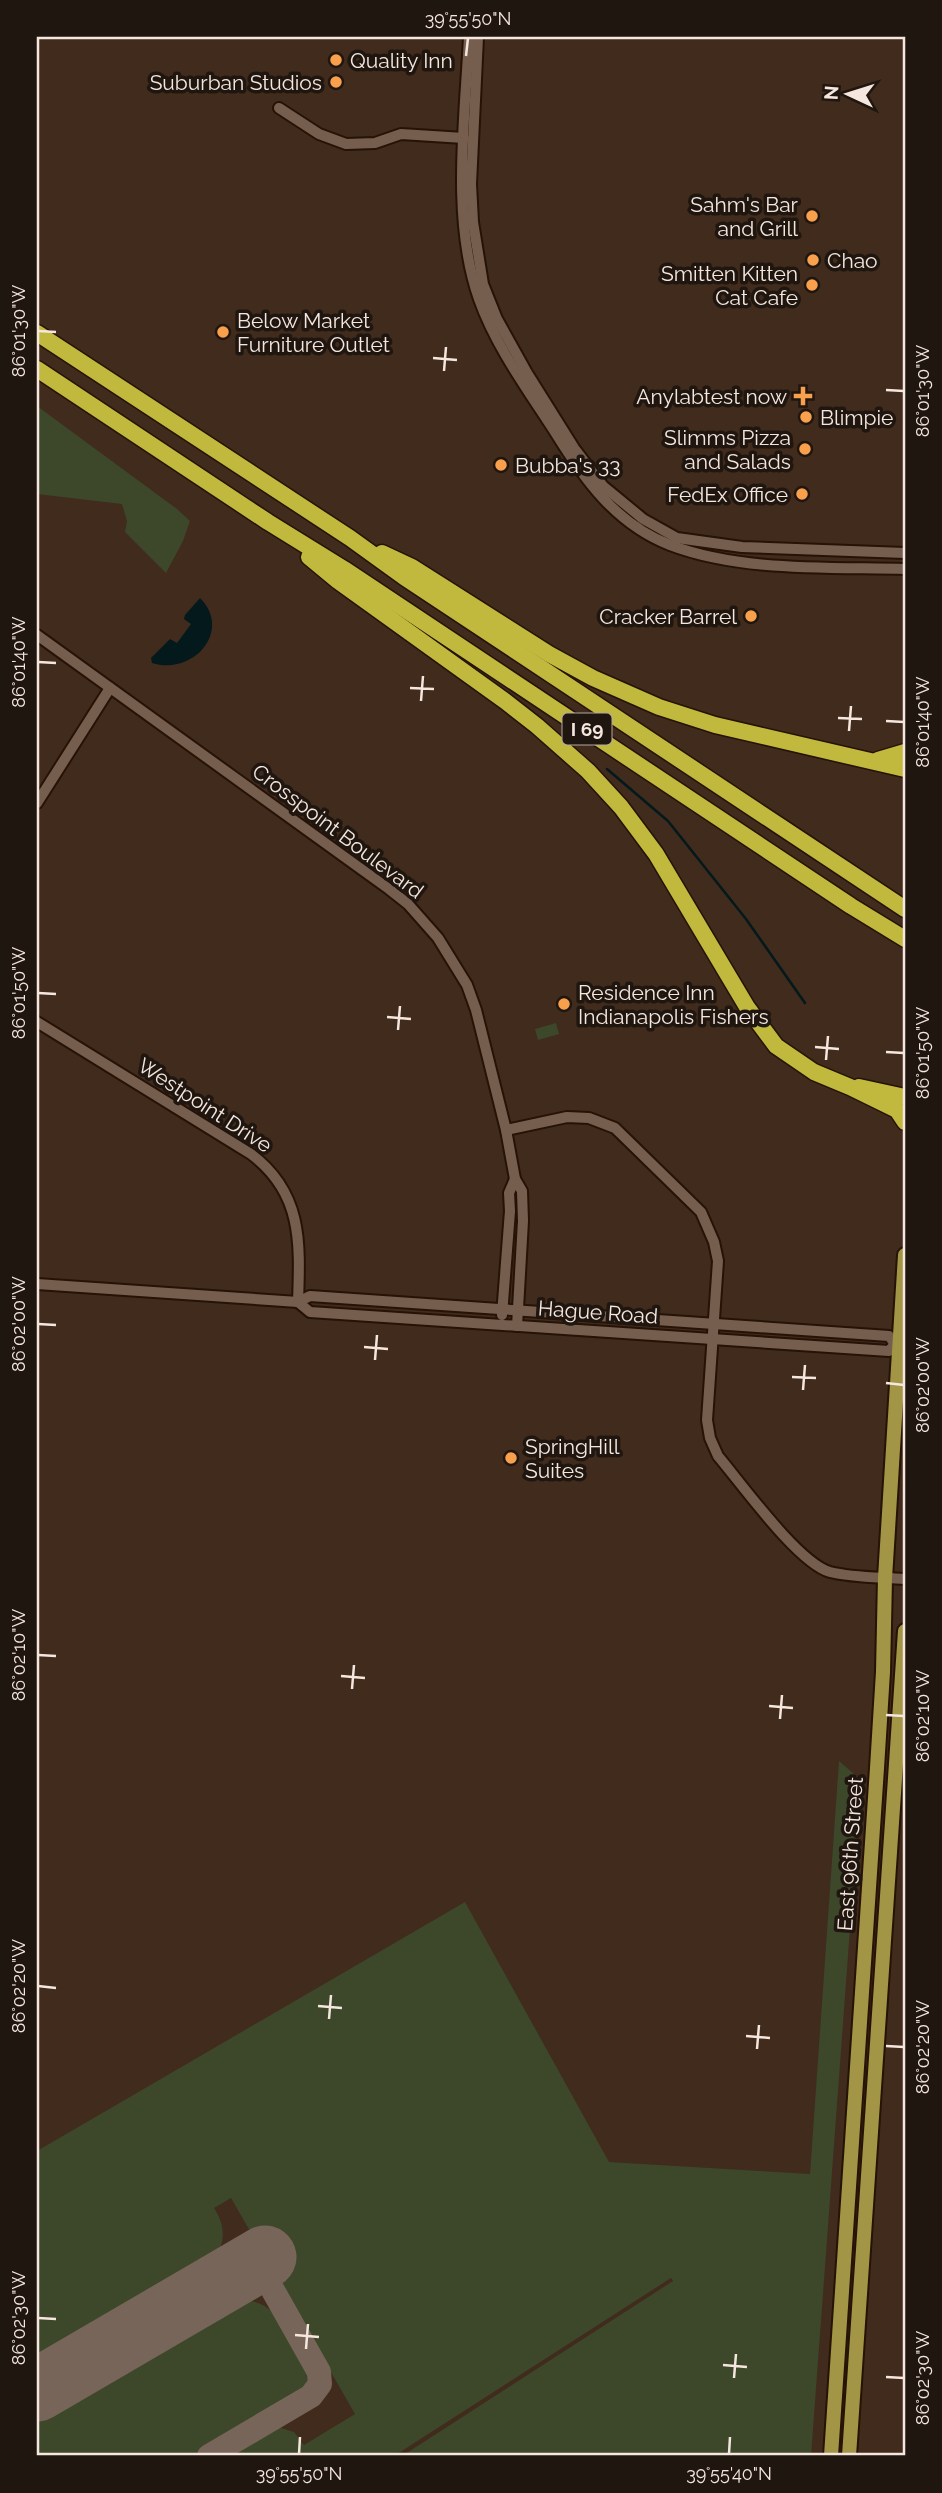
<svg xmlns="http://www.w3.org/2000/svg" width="942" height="2493" viewBox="0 0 942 2493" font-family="Raleway,sans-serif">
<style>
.green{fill:#3d472a}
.water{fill:#03191c}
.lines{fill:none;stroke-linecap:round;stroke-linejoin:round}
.stream{stroke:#03191c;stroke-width:2.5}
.taxiway{stroke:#786559;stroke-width:24}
.runway{stroke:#786559;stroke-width:63}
.minor-casing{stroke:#261306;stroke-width:14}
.major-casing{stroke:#261306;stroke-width:18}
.highway-casing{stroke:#261306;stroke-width:19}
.minor{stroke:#765e4f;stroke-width:10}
.major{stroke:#a29545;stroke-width:14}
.highway{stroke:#c0b93e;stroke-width:16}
.ticks{fill:none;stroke:#f5e6de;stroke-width:2.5}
.poi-dot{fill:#f9a04c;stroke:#1f1610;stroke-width:2.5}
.labels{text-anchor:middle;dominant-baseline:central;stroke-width:7;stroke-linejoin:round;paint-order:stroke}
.shield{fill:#1f1610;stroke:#b5a8a0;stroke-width:2}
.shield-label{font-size:19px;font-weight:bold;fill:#f5e6de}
.poi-label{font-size:21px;fill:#f5e6de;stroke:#1f1610;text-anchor:start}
.street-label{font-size:21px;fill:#f5e6de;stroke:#1f1610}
.neatline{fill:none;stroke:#f5e6de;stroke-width:2.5}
.ticks-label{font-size:18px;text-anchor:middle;fill:#f5e6de}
</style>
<rect width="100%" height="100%" fill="#402b1d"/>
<!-- green -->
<g class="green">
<path d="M 37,406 L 177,509 L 190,521 L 183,541 L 166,573 L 125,532 L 127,521 L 122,504 L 37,494 Z"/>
<path d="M 556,1023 L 559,1034 L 538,1040 L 535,1029 Z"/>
<path d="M 839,1761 L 861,1780 L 811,2456 L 402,2456 L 673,2281 L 671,2278 L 394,2456 L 225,2456 L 278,2427 L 294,2432 L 304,2445 L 355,2414 L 231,2198 L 214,2208 C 226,2226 226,2244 212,2262 L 37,2365 L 37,2151 L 465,1902 L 609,2162 L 810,2174 Z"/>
<path d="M 241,2300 C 280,2300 292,2340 308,2369 L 309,2379 L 302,2391 L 192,2456 L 37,2456 L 37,2416 L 231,2302 Z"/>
</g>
<!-- water -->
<path class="water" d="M 200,598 C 233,631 193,676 152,663 L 151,658 L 170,639 L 177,643 L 191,624 L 184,619 L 185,615 Z"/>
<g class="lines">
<!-- stream -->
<path class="stream" d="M 607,769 L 668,821 L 746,919 L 805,1003"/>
<!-- taxiway -->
<path class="taxiway" d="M 209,2456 L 311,2396 L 320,2384 L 319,2372 L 257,2262"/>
<!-- runway -->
<path class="runway" d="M 37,2390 L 265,2257"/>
<defs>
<g id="minor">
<path d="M 469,37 C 465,119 451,220 479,299 C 496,347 528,390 555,432 C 584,479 616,524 670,545 C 741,572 830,567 905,569"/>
<path d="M 478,37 L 471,184 L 473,222 L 483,284 L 497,319 L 527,373 L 574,448 L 603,486 L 643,519 L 677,538 L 742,547 L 905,553"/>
<path d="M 279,108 L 319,134 L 346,144 L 375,143 L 401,134 L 464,138"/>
<path d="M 37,635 L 389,889 L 408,904 L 438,938 L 467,985 L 476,1010 L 506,1130 L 515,1179 L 522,1191 L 523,1221 L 517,1326"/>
<path d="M 37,803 L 110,688"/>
<path d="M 37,1022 L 251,1154 C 303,1193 300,1243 298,1302"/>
<path d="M 506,1130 L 567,1117 L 589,1118 L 615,1128 L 701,1212 L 714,1242 L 718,1261 L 707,1420 L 710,1438 L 718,1456 C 741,1483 798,1563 830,1572 C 854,1578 881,1577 905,1579"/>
<path d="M 37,1284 L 298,1302 L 310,1296 L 889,1336 L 895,1344"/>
<path d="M 298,1302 L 310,1312 L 889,1351 L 895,1344 L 900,1344"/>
<path d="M 502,1315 L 510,1211 L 509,1193 L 515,1179"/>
</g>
<g id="major">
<path d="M 831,2456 L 877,1768 L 883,1672 L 885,1578 L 905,1255"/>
<path d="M 849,2456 L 905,1631"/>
</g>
<g id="highway">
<path d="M 37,333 L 350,538 L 404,577 L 905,909"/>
<path d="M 37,369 L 268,522 L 344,569 L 851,906 L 905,939"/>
<path d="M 382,553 L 412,567 L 549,654 L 593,678 L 659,707 L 715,725 L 905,769"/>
<path d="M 309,557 L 338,581 L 505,701 L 537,726 L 588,771 L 621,807 L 656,854 L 747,1007 L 776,1046 L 814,1072 L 850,1087 L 897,1110 L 905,1122"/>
<path d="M 878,760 L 905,752"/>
<path d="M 859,1087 L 905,1097"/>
</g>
</defs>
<!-- minor casing -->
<use href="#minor" class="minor-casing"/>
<!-- major casing -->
<use href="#major" class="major-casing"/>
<!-- highway casing -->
<use href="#highway" class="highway-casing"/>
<!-- minor -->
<use href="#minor" class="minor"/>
<!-- major -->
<use href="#major" class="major"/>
<!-- highway -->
<use href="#highway" class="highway"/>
</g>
<!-- ticks -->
<path class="ticks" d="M 466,56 L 468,38M 38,331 L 56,332M 433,358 L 457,360M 444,371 L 446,347M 886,390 L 904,391M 38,662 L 56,663M 410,688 L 434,689M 421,701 L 423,676M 838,718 L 862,719M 886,721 L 904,722M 849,731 L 851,706M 38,993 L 56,994M 387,1017 L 411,1019M 398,1030 L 400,1006M 815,1047 L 839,1049M 886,1052 L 904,1053M 826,1060 L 828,1036M 38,1324 L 56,1325M 364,1347 L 388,1349M 375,1360 L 377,1335M 792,1377 L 816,1378M 886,1383 L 904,1385M 803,1390 L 805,1365M 38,1655 L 56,1656M 341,1676 L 365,1678M 352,1689 L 354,1665M 769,1706 L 793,1708M 886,1715 L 904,1716M 780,1719 L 782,1695M 38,1986 L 56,1988M 318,2006 L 342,2008M 329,2019 L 331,1995M 746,2036 L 770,2038M 886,2046 L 904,2047M 757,2049 L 759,2025M 38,2318 L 56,2319M 295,2335 L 319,2337M 306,2349 L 308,2324M 723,2365 L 747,2367M 886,2377 L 904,2378M 734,2378 L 736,2354M 299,2454 L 300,2437M 729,2454 L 730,2437"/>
<!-- markers -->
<g class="poi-dot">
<circle cx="336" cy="60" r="7"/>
<circle cx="336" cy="82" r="7"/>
<circle cx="812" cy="216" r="7"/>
<circle cx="813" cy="260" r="7"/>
<circle cx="812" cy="285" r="7"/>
<circle cx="223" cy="332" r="7"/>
<path d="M799.5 385.5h7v7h7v7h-7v7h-7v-7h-7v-7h7z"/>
<circle cx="806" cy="417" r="7"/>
<circle cx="805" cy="449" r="7"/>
<circle cx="501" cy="465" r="7"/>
<circle cx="802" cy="494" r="7"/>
<circle cx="751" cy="616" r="7"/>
<circle cx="564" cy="1004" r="7"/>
<circle cx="511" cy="1458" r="7"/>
</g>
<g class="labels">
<!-- shield labels -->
<rect class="shield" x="562.5" y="713.5" width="49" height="31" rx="5"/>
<g class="shield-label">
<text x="587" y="729">I 69</text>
</g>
<!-- poi labels -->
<g class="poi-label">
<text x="350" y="60">Quality Inn</text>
<text x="322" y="82" text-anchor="end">Suburban Studios</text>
<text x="798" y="204" text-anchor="end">Sahm's Bar<tspan x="798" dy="24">and Grill</tspan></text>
<text x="827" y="260">Chao</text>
<text x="798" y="273" text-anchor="end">Smitten Kitten<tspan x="798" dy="24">Cat Cafe</tspan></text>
<text x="237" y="320">Below Market<tspan x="237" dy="24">Furniture Outlet</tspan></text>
<text x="787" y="396" text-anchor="end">Anylabtest now</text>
<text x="820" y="417">Blimpie</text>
<text x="791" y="437" text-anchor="end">Slimms Pizza<tspan x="791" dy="24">and Salads</tspan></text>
<text x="515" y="465">Bubba's 33</text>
<text x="788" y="494" text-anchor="end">FedEx Office</text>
<text x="737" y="616" text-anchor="end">Cracker Barrel</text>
<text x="578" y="992">Residence Inn<tspan x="578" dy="24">Indianapolis Fishers</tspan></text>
<text x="525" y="1446">SpringHill<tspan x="525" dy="24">Suites</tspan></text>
</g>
<!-- street labels -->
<g class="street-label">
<text transform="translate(338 831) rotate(37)">Crosspoint Boulevard</text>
<text transform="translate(205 1105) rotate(33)">Westpoint Drive</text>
<text transform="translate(598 1312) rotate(4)">Hague Road</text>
<text transform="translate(850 1854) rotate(-86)">East 96th Street</text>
</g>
</g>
<!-- border -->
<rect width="942" height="2493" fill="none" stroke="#1f1610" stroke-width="77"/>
<!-- north arrow -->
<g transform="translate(848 94) rotate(274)" stroke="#1f1610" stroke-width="5" paint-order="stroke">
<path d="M0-5L12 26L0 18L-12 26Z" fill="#f5e6de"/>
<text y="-10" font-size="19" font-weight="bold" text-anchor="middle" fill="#f5e6de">N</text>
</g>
<rect x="38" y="38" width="866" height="2416" class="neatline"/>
<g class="ticks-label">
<text x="468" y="25">39°55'50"N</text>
<text transform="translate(19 331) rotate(-90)" y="6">86°01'30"W</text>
<text transform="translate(923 391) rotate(-90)" y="6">86°01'30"W</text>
<text transform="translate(19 662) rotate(-90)" y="6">86°01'40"W</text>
<text transform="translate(923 722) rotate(-90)" y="6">86°01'40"W</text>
<text transform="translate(19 993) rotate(-90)" y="6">86°01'50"W</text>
<text transform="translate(923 1053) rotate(-90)" y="6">86°01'50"W</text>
<text transform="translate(19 1324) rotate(-90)" y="6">86°02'00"W</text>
<text transform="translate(923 1385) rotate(-90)" y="6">86°02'00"W</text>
<text transform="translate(19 1655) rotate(-90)" y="6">86°02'10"W</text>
<text transform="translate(923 1716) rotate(-90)" y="6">86°02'10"W</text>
<text transform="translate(19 1986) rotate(-90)" y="6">86°02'20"W</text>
<text transform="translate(923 2047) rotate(-90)" y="6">86°02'20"W</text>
<text transform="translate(19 2318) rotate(-90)" y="6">86°02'30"W</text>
<text transform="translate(923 2378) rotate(-90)" y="6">86°02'30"W</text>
<text x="299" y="2480">39°55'50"N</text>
<text x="729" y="2480">39°55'40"N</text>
</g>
</svg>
